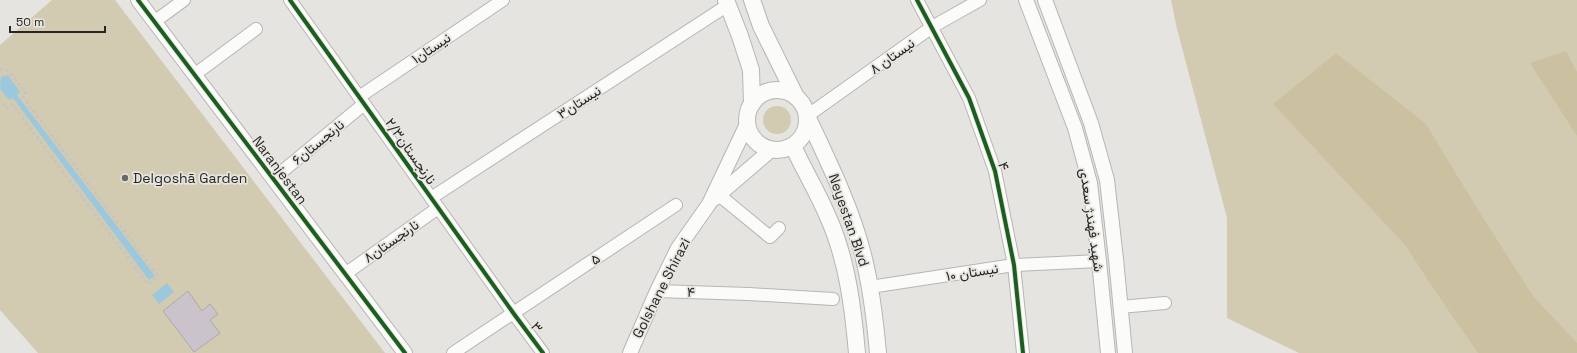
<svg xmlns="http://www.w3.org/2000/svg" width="1577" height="353" viewBox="0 0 1577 353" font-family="'Space Grotesk',Vazirmatn,sans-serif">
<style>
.green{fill:#d2cbb1}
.forest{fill:#cbc1a0}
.water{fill:#9cc8de}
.building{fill:#cac3cc;stroke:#abaaaa}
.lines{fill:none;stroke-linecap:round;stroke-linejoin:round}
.minor-casing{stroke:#b7b6b4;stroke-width:14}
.tertiary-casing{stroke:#b7b6b4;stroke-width:16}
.secondary-casing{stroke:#b7b6b4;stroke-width:18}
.path{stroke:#c4c4c3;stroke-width:2.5;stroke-dasharray:3 3;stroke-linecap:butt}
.minor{stroke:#fbfbfa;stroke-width:12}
.tertiary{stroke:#fbfbfa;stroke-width:14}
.secondary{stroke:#fbfbfa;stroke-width:16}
.cycleway-casing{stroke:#e7e5df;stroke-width:6}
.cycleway{stroke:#1b5e20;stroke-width:4}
.poi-dot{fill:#6a6866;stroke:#e7e5df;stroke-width:1.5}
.labels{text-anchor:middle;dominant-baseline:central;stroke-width:3.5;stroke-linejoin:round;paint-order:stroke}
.street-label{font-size:14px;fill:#272624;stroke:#e7e5df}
.poi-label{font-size:14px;fill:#272624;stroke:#e7e5df;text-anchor:start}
</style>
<rect width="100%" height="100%" fill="#e5e4e1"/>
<!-- green -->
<g class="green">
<path d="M 52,0 L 115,0 L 385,353 L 38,353 L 0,310 L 0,45 Z"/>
<path d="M 1171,0 L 1577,0 L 1577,353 L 1299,353 L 1227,318 L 1227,218 L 1177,29 Z"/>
<circle cx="777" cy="120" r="14"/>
</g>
<!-- forest -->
<g class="forest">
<path d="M 1566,51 L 1577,72 L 1577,136 L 1530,63 Z"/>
<path d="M 1336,53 L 1426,124 L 1480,213 L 1533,296 L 1577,343 L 1577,353 L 1478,353 L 1433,288 L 1406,246 L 1273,104 Z"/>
</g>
<!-- water -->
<g class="water">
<path d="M 8,75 L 20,92 L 17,95 L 155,276 L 149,280 L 13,98 L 9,100 L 0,89 L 1,77 Z"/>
<path d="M 167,283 L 174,292 L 159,304 L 152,295 Z"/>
</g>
<!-- building -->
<path class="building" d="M 188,291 L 202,311 L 210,304 L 218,314 L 210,320 L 220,333 L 194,352 L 163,311 Z"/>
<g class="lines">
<defs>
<g id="minor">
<path d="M 290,0 L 514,314 L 543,353"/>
<path d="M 917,0 L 969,98 L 995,171 L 1014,265 L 1023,353"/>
<path d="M 154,22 L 184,0"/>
<path d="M 194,75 L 256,29"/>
<path d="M 359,97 L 503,0"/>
<path d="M 807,116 L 932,27 L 980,0"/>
<path d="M 273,179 L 364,104"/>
<path d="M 719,195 L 770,237 L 779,228"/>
<path d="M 431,198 L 728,5"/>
<path d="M 345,274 L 438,208"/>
<path d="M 870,287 L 1014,265 L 1099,261"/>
<path d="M 657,291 L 749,294 L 833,299"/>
<path d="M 1120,307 L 1165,303"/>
<path d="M 453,353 L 676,205"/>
</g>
<g id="tertiary">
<path d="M 138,0 L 405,353"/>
<path d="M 1026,0 L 1075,128 L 1090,183 L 1099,261 L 1108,353"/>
<path d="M 1045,0 L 1091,123 L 1107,180 L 1116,259 L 1125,353"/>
<path d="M 714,199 L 771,150"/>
<path d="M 630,353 L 657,291 L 678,248 L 709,204 L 747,124"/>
</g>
<g id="secondary">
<path d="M 726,0 L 740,36 L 751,70 L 752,104"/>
<path d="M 752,0 L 761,26 L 796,97"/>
<circle cx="777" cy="120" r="30"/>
<path d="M 807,116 C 827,159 850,205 862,251 C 871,284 875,319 878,353"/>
<path d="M 793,146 C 804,170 818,193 828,217 C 847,259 853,307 857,353"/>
</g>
</defs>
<!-- minor casing -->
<use href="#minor" class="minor-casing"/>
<!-- tertiary casing -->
<use href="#tertiary" class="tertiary-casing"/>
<!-- secondary casing -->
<use href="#secondary" class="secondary-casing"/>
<!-- path -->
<path class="path" d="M 0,69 L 7,70 L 26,92 L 22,96 L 158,276 L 148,284 L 12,104 L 6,108 L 0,100"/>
<!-- minor -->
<use href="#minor" class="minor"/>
<!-- tertiary -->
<use href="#tertiary" class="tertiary"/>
<!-- secondary -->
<use href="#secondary" class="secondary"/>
<defs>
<g id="cycleway">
<path d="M 138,0 L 405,353"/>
<path d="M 290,0 L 514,314 L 543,353"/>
<path d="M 917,0 L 969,98 L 995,171 L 1014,265 L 1023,353"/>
</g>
</defs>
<!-- cycleway casing -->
<use href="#cycleway" class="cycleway-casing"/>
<!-- cycleway -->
<use href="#cycleway" class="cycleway"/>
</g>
<!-- markers -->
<circle class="poi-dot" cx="125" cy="178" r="4"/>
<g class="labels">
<!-- street labels -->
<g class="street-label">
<text transform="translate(431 48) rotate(-34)">۱نیستان</text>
<text transform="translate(892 56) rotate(-35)">نیستان ۸</text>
<text transform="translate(579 102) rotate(-33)">۳نیستان</text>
<text transform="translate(318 142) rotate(-39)">۶نارنجستان</text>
<text transform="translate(411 151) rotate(55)">۲/۳نارنجستان</text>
<text transform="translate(1004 166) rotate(74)">۴</text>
<text transform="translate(280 170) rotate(53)">Naranjestan</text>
<text transform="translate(849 220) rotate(71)">Neyestan Blvd</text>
<text transform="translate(1092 220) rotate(82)">شهید فهندژ سعدی</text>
<text transform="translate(391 241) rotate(-35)">۸نارنجستان</text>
<text transform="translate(595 259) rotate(-34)">۵</text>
<text transform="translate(972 272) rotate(-9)">نیستان ۱۰</text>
<text transform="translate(661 288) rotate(-63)">Golshane Shirazi</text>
<text transform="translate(691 292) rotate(2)">۴</text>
<text transform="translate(537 327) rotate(53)">۳</text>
</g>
<!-- poi labels -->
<g class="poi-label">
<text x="133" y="178">Delgoshā Garden</text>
</g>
</g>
<!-- scale -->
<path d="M10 26v6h95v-6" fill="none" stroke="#272624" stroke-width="2"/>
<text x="16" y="26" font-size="12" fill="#272624" stroke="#e7e5df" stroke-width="3" paint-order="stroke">50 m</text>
</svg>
